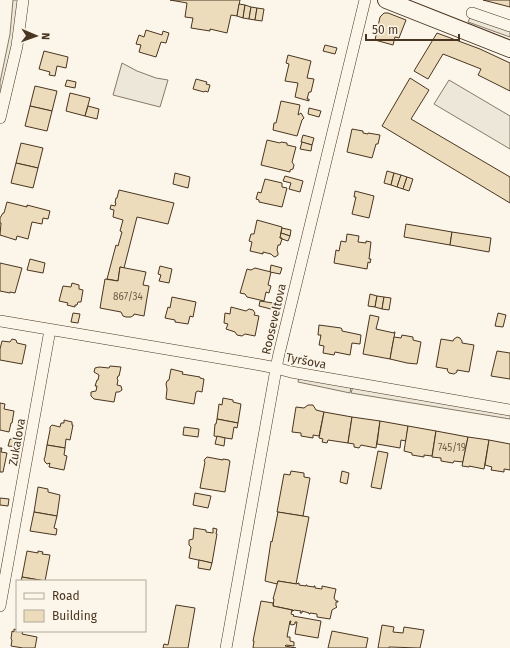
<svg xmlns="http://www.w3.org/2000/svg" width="510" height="648" viewBox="0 0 510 648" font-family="'Fira Sans',sans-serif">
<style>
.parking{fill:#ede7d9;stroke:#887966}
.building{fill:#ecdcbc;stroke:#4a3520}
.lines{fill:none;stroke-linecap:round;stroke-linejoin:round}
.street-casing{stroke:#4a3520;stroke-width:12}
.secondary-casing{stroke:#4a3520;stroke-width:18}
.street{stroke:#fbf6e9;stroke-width:11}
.secondary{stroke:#fbf6e9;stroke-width:16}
.labels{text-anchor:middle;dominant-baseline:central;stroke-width:3;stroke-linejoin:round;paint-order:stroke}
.number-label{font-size:10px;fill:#725f47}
.street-label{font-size:12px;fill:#4a3520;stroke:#fbf6e9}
</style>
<rect width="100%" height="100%" fill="#fbf6e9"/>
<!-- parking -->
<g class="parking">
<path d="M 13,0 L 19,0 L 15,34 L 0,98 L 0,82 L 10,34 Z"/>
<path d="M 472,13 L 510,26 L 510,37 L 468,22 Z"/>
<path d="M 122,63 L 137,71 L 156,78 L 168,80 L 160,107 L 113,95 Z"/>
<path d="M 449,80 L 510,116 L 510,149 L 434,104 Z"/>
<path d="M 299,377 L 351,387 L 350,393 L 298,382 Z"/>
<path d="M 353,387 L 510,414 L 510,419 L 351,393 Z"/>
</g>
<!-- building -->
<g class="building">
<path d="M 170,0 L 240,0 L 237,16 L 231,15 L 227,33 L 210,29 L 210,31 L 191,28 L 193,18 L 185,17 L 187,3 Z"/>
<path d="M 483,0 L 510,0 L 510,7 Z"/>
<path d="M 239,4 L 245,5 L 243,18 L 237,16 Z"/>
<path d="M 245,5 L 251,7 L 249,19 L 243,18 Z"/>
<path d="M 251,7 L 257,8 L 255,20 L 249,19 Z"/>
<path d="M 257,8 L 264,9 L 262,21 L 255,20 Z"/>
<path d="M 384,13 L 388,13 L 406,20 L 399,38 L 395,37 L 393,45 L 375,40 L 380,17 Z"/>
<path d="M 146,30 L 162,35 L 163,31 L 169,33 L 166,43 L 161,42 L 156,57 L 139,52 L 141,45 L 136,44 L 139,35 L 144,37 Z"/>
<path d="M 437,33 L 480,49 L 510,63 L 510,91 L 478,75 L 481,69 L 443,54 L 428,79 L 414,71 Z"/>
<path d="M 325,45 L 337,48 L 335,54 L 323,51 Z"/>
<path d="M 44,51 L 68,57 L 66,68 L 57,66 L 55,76 L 49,75 L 50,72 L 39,69 Z"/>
<path d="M 288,55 L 311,61 L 307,78 L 314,79 L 311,92 L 309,92 L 307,99 L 309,99 L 309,101 L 295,97 L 298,83 L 285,81 L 289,64 L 286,63 Z"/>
<path d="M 410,78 L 429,90 L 411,119 L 510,177 L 510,203 L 382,126 Z"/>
<path d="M 196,79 L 207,82 L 206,84 L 210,85 L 208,92 L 205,91 L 204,92 L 193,89 Z"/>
<path d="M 67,80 L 76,82 L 75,88 L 65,86 Z"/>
<path d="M 35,86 L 57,91 L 52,111 L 30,106 Z"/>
<path d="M 70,93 L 90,98 L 85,116 L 66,111 Z"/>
<path d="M 281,101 L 300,105 L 298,115 L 301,113 L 304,118 L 302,120 L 297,136 L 273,130 L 274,123 L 276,123 Z"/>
<path d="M 30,106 L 52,111 L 47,131 L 25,126 Z"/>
<path d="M 88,106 L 99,109 L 97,119 L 85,116 Z"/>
<path d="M 309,108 L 321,111 L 319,117 L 308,114 Z"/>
<path d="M 352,129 L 363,131 L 363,133 L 368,134 L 368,133 L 380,135 L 378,144 L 376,144 L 372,158 L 347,152 Z"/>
<path d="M 303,135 L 314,138 L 312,145 L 301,142 Z"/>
<path d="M 267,140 L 280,143 L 281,142 L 287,143 L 287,145 L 296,147 L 292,162 L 294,165 L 293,169 L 290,170 L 290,172 L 261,165 Z"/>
<path d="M 302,142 L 312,145 L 311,151 L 300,149 Z"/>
<path d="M 21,143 L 43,148 L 38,168 L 16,163 Z"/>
<path d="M 16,163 L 38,168 L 33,188 L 11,183 Z"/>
<path d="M 387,171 L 394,173 L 391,185 L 384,183 Z"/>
<path d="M 175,173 L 190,177 L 188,188 L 173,184 Z"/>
<path d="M 394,173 L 401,175 L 397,187 L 391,185 Z"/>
<path d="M 401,175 L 407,177 L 403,189 L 397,187 Z"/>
<path d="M 285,176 L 303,181 L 300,192 L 289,189 L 291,183 L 283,181 Z"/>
<path d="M 407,177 L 413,179 L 409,191 L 403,189 Z"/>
<path d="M 265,179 L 282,183 L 282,187 L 287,188 L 282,207 L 259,202 L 259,200 L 256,199 L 258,192 L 261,193 Z"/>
<path d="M 119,190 L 174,203 L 168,224 L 137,217 L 124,268 L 120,267 L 118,281 L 107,279 L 116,245 L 118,246 L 122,232 L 120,231 L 123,220 L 113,217 L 114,210 L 110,209 L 111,205 L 115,206 L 116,203 L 115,203 L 116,198 L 117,198 Z"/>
<path d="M 355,191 L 374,196 L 369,218 L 352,214 L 356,197 L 354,197 Z"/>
<path d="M 7,202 L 27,207 L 27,205 L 50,211 L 48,219 L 43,218 L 42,224 L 32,222 L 28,239 L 17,236 L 16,240 L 0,235 L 1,223 L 0,223 L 0,218 L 3,213 L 4,213 Z"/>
<path d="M 257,220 L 282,227 L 280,238 L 282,238 L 282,239 L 280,245 L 278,245 L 277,250 L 278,253 L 278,255 L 275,257 L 273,256 L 271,254 L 263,252 L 263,254 L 250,251 L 252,242 L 249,241 L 251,234 L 254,234 Z"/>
<path d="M 406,224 L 452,232 L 450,245 L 404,237 Z"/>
<path d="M 282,228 L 291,230 L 290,236 L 281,233 Z"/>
<path d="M 452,232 L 491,238 L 489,252 L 450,245 Z"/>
<path d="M 281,233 L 290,236 L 288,241 L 282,239 L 282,238 L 280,238 Z"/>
<path d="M 347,234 L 359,236 L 358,242 L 366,243 L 366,241 L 371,242 L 369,259 L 371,259 L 370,263 L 368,262 L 367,269 L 334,263 L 336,250 L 339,251 L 341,241 L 346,242 Z"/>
<path d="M 30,259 L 45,263 L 43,273 L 27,270 Z"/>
<path d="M 0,263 L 22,268 L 15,293 L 10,292 L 10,293 L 0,291 Z"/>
<path d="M 271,265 L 282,268 L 280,274 L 270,272 Z"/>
<path d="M 160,266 L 172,269 L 169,283 L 159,281 L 161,275 L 158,274 Z"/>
<path d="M 120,267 L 146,272 L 143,285 L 149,286 L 144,316 L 134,314 L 134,315 L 131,317 L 126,317 L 123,316 L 121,312 L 100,308 L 105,279 L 118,281 Z"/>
<path d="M 255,268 L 271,272 L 268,285 L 271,286 L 269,293 L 266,292 L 264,301 L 247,297 L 245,294 L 240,293 L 247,269 L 251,270 Z"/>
<path d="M 72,283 L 79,285 L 79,289 L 83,290 L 81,302 L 78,302 L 77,305 L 75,305 L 75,307 L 67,305 L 68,303 L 59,301 L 63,286 L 71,287 Z"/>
<path d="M 370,294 L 377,296 L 375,307 L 368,306 Z"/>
<path d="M 377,296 L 384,297 L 382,309 L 375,307 Z"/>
<path d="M 172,297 L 196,302 L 193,317 L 190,316 L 188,324 L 175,322 L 175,320 L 165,318 L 168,307 L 170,308 Z"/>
<path d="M 384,297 L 391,298 L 389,310 L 382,309 Z"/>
<path d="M 260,301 L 273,303 L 271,309 L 259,306 Z"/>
<path d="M 231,307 L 246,311 L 249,309 L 253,310 L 255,313 L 254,315 L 259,316 L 255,336 L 245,334 L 242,336 L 237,335 L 235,332 L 226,329 L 228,324 L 224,323 L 225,313 L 230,314 Z"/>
<path d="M 73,313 L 80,314 L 78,323 L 71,322 Z"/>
<path d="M 498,313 L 506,315 L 503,327 L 495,326 Z"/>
<path d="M 370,315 L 379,317 L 376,329 L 394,333 L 394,332 L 395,332 L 390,359 L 363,354 Z"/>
<path d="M 319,325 L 341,328 L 342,329 L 342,331 L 361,335 L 360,344 L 352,343 L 350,355 L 335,352 L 334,355 L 323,353 L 324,346 L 319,345 L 321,335 L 318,335 Z"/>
<path d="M 402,335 L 413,337 L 413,340 L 421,342 L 417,364 L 407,363 L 390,359 L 394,337 L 401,338 Z"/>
<path d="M 457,337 L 460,338 L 462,341 L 462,343 L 474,345 L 469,372 L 457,370 L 457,372 L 454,374 L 449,373 L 447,370 L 448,369 L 436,367 L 441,339 L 453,341 L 454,339 Z"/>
<path d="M 12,339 L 16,340 L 17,343 L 26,345 L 22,364 L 0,360 L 0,349 L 2,341 L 10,342 Z"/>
<path d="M 497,351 L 510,353 L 510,379 L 491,376 Z"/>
<path d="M 110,366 L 121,367 L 119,376 L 118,376 L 117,379 L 118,380 L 117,385 L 121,386 L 122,390 L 119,392 L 116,392 L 114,402 L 94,399 L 91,396 L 91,392 L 96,391 L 97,386 L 95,386 L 97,380 L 98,380 L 99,375 L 94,372 L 95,368 L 99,367 L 109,368 Z"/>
<path d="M 171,369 L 183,372 L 182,374 L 200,377 L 200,378 L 204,379 L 202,392 L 198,391 L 196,392 L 194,404 L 166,399 L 167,389 L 166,384 L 167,381 L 169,380 Z"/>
<path d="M 223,398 L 233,400 L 233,402 L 241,404 L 238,423 L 217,419 L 219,404 L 222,405 Z"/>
<path d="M 0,403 L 5,404 L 4,409 L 14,411 L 12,423 L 11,423 L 9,432 L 0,430 Z"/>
<path d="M 308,405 L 313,405 L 316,410 L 324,412 L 319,436 L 313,435 L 313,438 L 301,436 L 301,433 L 292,432 L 296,407 L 304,408 Z"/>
<path d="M 324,412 L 352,417 L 348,443 L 328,440 L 327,443 L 322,442 L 323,439 L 319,438 Z"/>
<path d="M 352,417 L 380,421 L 376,448 L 361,445 L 359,448 L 354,447 L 354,444 L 348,443 Z"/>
<path d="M 217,419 L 238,423 L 237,428 L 234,427 L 232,439 L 214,436 L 215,424 L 216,424 Z"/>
<path d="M 64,420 L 72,422 L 72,425 L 73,425 L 70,440 L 66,439 L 65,448 L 47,445 L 50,430 L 50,427 L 52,425 L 60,427 L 61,423 L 64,423 Z"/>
<path d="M 380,421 L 408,426 L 406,441 L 401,440 L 400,448 L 377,444 Z"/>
<path d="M 408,426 L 436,431 L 432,456 L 424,455 L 424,457 L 412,455 L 412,453 L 404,451 Z"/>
<path d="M 184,427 L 199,429 L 198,437 L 183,435 Z"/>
<path d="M 436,431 L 468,437 L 463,462 L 454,461 L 453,463 L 441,461 L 441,458 L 432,457 Z"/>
<path d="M 217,436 L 225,438 L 224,446 L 215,444 Z"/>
<path d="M 468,437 L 489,440 L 484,469 L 469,466 L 469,467 L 462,466 Z"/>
<path d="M 10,439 L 20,440 L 19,447 L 8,446 Z"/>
<path d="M 489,440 L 510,444 L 510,470 L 504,469 L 504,472 L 491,470 L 492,467 L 485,465 Z"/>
<path d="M 47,445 L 65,448 L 64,455 L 67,456 L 64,470 L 49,467 L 50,463 L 47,464 L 45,462 L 44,459 L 45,457 Z"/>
<path d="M 0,448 L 2,448 L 1,452 L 7,453 L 3,472 L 0,472 Z"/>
<path d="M 378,451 L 388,453 L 381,489 L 371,487 Z"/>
<path d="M 207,457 L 223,460 L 223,459 L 229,460 L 229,461 L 230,461 L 225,492 L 200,488 L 205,462 L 204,461 L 205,459 Z"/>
<path d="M 291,471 L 304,473 L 304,477 L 310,478 L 303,516 L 277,512 L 284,474 L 290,475 Z"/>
<path d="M 342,471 L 349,473 L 347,484 L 340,482 Z"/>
<path d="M 38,487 L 48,489 L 48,492 L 60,495 L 57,516 L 34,512 Z"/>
<path d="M 195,493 L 211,496 L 208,508 L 193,505 Z"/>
<path d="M 0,498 L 9,499 L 8,506 L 0,505 Z"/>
<path d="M 34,512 L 57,516 L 54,528 L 57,529 L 56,535 L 30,531 Z"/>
<path d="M 278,512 L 309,517 L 296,584 L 278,581 L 277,584 L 265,581 L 271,541 L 272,542 Z"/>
<path d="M 194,528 L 206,530 L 206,532 L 213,533 L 213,528 L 217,529 L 216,534 L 217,534 L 212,563 L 189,558 L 191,547 L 189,545 L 189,540 L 193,539 Z"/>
<path d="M 27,551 L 38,553 L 38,551 L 43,552 L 42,554 L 50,555 L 45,581 L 22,577 Z"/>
<path d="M 199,560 L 212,563 L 210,570 L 198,568 Z"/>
<path d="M 22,577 L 45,581 L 21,581 Z"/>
<path d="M 278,581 L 297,584 L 298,583 L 299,583 L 299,585 L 306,586 L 306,585 L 307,585 L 307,586 L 314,587 L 314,586 L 315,586 L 315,588 L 322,589 L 322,586 L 336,589 L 334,598 L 336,601 L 338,601 L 338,602 L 336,602 L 336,606 L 337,607 L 332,610 L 330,619 L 317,617 L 317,614 L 310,613 L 310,614 L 309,614 L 309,613 L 302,611 L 302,613 L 300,613 L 301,611 L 294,610 L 293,611 L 292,611 L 293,610 L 273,606 L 274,599 L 273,599 Z"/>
<path d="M 261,601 L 273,603 L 273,606 L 292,610 L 291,614 L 294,615 L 293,616 L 321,621 L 318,638 L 295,634 L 297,622 L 295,622 L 295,624 L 292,625 L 290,624 L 291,621 L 290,621 L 287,637 L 290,637 L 290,641 L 294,642 L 294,646 L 286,645 L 285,646 L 296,648 L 253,648 L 254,641 L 253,641 Z"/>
<path d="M 176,605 L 195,608 L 188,648 L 163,648 L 164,644 L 168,645 Z"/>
<path d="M 382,625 L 394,627 L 393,632 L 403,633 L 404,627 L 424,630 L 420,648 L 389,647 L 389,648 L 378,648 Z"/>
<path d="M 14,629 L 17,630 L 17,631 L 23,631 L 22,634 L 37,637 L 35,648 L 23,648 L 11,646 L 12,640 L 11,639 L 12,631 L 14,632 Z"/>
<path d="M 332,631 L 368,638 L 366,648 L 328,648 Z"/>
</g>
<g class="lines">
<defs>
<g id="street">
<path d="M 472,13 L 510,26"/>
<path d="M 0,118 L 17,46 L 23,0"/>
<path d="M 0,321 L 261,365 L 276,368 L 291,372 L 510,410"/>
<path d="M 0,606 L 50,330"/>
<path d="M 226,648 L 278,358 L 365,0"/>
</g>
<path id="secondary" d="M 386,0 L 510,49"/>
</defs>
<!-- street casing -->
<use href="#street" class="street-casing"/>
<!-- secondary casing -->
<use href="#secondary" class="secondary-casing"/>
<!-- street -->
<use href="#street" class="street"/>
<!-- secondary -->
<use href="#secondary" class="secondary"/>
</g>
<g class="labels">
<!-- number labels -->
<g class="number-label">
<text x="128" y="297">867/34</text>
<text x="452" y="448">745/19</text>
</g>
<!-- street labels -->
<g class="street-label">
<text transform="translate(274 319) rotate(-77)">Rooseveltova</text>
<text transform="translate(306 361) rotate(11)">Tyršova</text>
<text transform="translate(17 442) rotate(-80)">Zukalova</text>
</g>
</g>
<!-- legend -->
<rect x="16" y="580" width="130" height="52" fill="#fbf6e9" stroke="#b4a999"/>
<rect x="24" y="593" width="20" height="6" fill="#fbf6e9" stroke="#b4a999"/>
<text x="52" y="600" font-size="12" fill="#4a3520">Road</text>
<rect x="24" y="610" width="20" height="12" fill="#ecdcbc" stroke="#b4a999"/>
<text x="52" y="620" font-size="12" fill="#4a3520">Building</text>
<!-- north arrow -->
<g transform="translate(36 36) rotate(92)" stroke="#fbf6e9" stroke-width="3" paint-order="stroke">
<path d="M0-3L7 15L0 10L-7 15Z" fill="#4a3520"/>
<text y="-6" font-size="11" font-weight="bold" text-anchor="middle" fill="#4a3520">N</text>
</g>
<!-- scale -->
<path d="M366 34v6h93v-6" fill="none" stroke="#4a3520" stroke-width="2"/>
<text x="372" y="34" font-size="12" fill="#4a3520" stroke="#fbf6e9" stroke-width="3" paint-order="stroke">50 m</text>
</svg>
